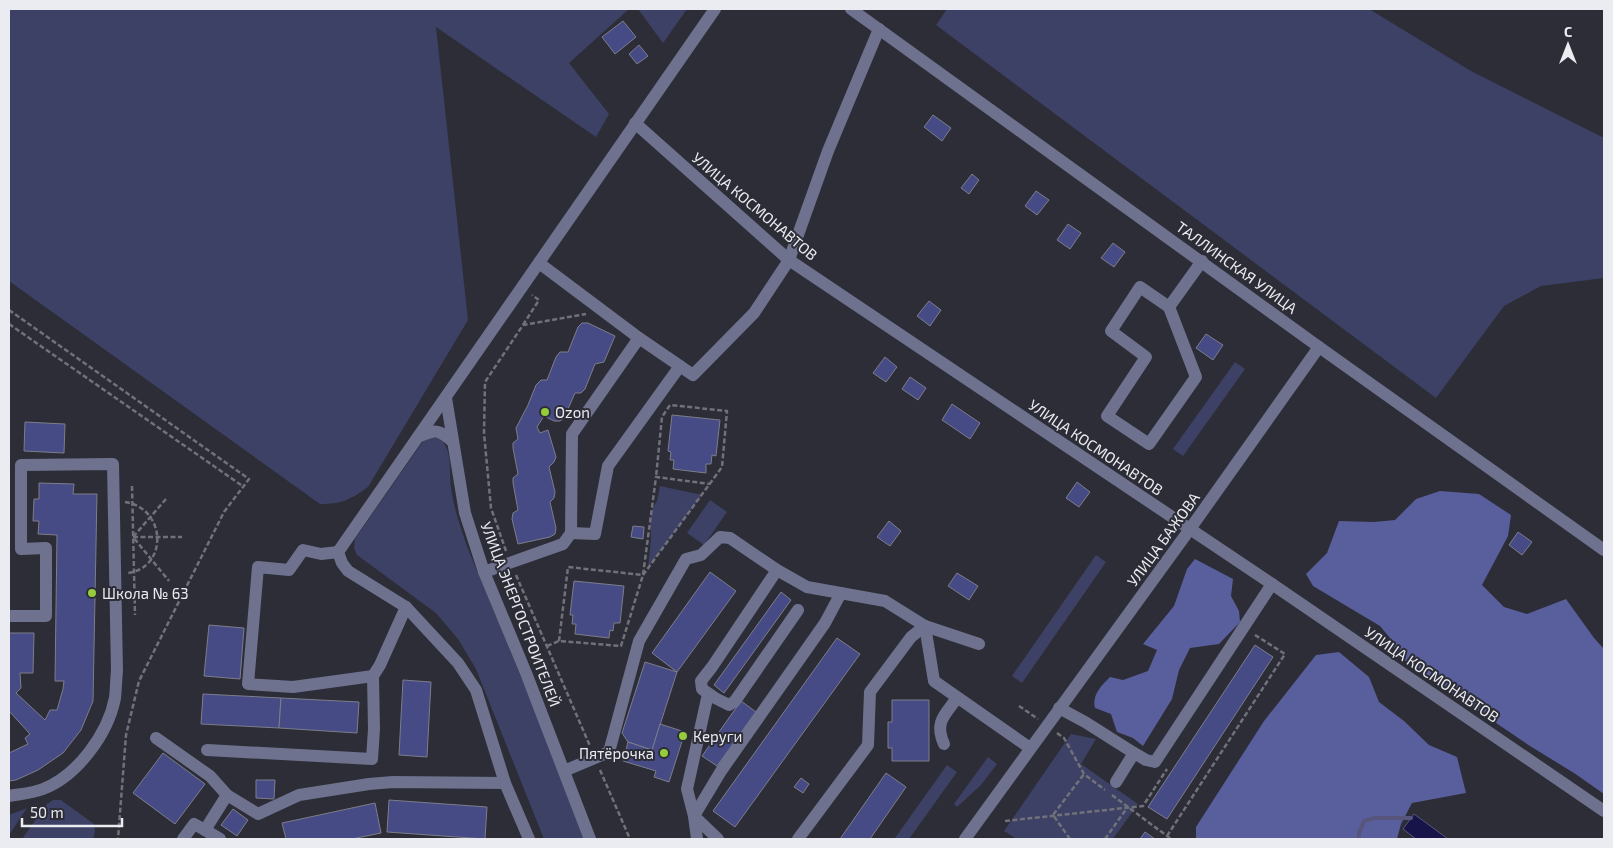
<svg xmlns="http://www.w3.org/2000/svg" width="1613" height="848" viewBox="0 0 1613 848" font-family="'Exo 2',sans-serif">
<style>
.green{fill:#3d4166}
.forest{fill:#595f9c}
.water{fill:#17144a;stroke:#57557c}
.lines{fill:none;stroke-linecap:round;stroke-linejoin:round}
.stream{stroke:#57557c;stroke-width:4}
.building{fill:#464b86;stroke:#7c7e89}
.path{stroke:#707179;stroke-width:2.5;stroke-dasharray:5 2.5;stroke-linecap:butt}
.minor{stroke:#6e728e;stroke-width:12}
.poi-dot{fill:#95cc3b;stroke:#2c2d36;stroke-width:2}
.labels{text-anchor:middle;dominant-baseline:central;stroke-width:4;stroke-linejoin:round;paint-order:stroke}
.street-label{font-size:15px;fill:#ebecf2;stroke:#2c2d36}
.poi-label{font-size:15px;fill:#ebecf2;stroke:#2c2d36;text-anchor:start}
</style>
<rect width="100%" height="100%" fill="#2c2d36"/>
<!-- green -->
<g class="green">
<path d="M 9,9 L 629,9 L 569,63 L 609,114 L 596,137 L 436,27 L 468,320 L 368,487 C 350,500 342,504 320,504 L 9,281 Z"/>
<path d="M 638,9 L 687,9 L 663,43 Z"/>
<path d="M 947,9 L 1369,9 L 1471,71 L 1604,138 L 1604,278 L 1541,286 L 1504,306 L 1436,398 L 936,25 Z"/>
<path d="M 1235,362 L 1245,369 L 1183,456 L 1173,449 Z"/>
<path d="M 428,437 C 436,437 441,438 445,445 C 452,457 449,474 451,488 C 454,509 461,529 468,549 L 588,839 L 544,839 L 476,669 L 458,639 L 436,613 L 357,555 L 354,548 L 355,539 L 421,444 Z"/>
<path d="M 660,486 L 702,495 L 648,568 L 651,539 L 650,519 L 653,507 L 657,501 Z"/>
<path d="M 710,500 L 727,512 L 704,545 L 687,533 Z"/>
<path d="M 1096,555 L 1106,562 L 1022,683 L 1012,676 Z"/>
<path d="M 1071,734 L 1096,739 L 1081,764 L 1138,804 L 1113,839 L 1017,839 L 1004,831 Z"/>
<path d="M 988,757 L 997,764 L 981,785 L 957,807 L 954,804 Z"/>
<path d="M 947,765 L 957,772 L 909,839 L 897,839 L 895,838 Z"/>
<path d="M 53,800 L 61,800 L 94,824 L 95,831 L 93,839 L 22,839 L 47,804 Z"/>
<path d="M 27,808 L 9,835 L 9,815 Z"/>
</g>
<!-- forest -->
<g class="forest">
<path d="M 1440,491 L 1479,494 L 1511,515 L 1508,536 L 1482,585 L 1504,607 L 1527,614 L 1566,599 L 1594,638 L 1604,649 L 1604,794 L 1574,773 L 1530,746 L 1409,664 L 1396,653 L 1390,638 L 1380,626 L 1313,586 L 1306,574 L 1327,553 L 1339,521 L 1374,522 L 1395,520 L 1416,499 Z"/>
<path d="M 1195,559 L 1233,579 L 1231,596 L 1239,611 L 1240,622 L 1219,644 L 1190,648 L 1179,670 L 1172,699 L 1143,746 L 1133,738 L 1117,732 L 1111,714 L 1095,708 C 1092,695 1101,686 1110,677 L 1123,680 L 1148,671 L 1157,650 L 1143,644 L 1174,606 L 1187,569 Z"/>
<path d="M 1339,652 L 1369,677 L 1379,702 L 1404,721 L 1429,745 L 1457,757 L 1466,793 L 1412,803 L 1401,824 L 1397,839 L 1196,839 L 1196,827 L 1264,721 L 1316,655 Z"/>
</g>
<!-- water -->
<path class="water" d="M 1414,814 L 1448,839 L 1416,839 L 1403,829 Z"/>
<g class="lines">
<!-- stream -->
<path class="stream" d="M 1359,839 L 1359,833 L 1364,821 L 1375,818 L 1411,818"/>
</g>
<!-- building -->
<g class="building">
<path d="M 623,21 L 636,37 L 615,54 L 602,37 Z"/>
<path d="M 639,45 L 648,56 L 637,64 L 629,54 Z"/>
<path d="M 933,115 L 951,128 L 942,141 L 924,127 Z"/>
<path d="M 972,174 L 979,180 L 969,194 L 961,188 Z"/>
<path d="M 1036,191 L 1049,200 L 1037,215 L 1025,206 Z"/>
<path d="M 1068,224 L 1081,233 L 1070,249 L 1057,240 Z"/>
<path d="M 1113,243 L 1125,252 L 1114,267 L 1101,258 Z"/>
<path d="M 929,301 L 941,310 L 930,326 L 917,316 Z"/>
<path d="M 582,323 L 588,323 L 615,336 L 604,362 L 595,364 L 585,389 L 581,393 L 575,393 L 564,418 L 560,421 L 554,421 L 544,416 L 537,427 L 540,433 L 548,430 L 556,457 L 554,462 L 549,467 L 555,492 L 554,498 L 550,502 L 556,528 L 555,534 L 550,537 L 518,544 L 512,519 L 513,513 L 518,510 L 513,483 L 513,478 L 518,474 L 513,448 L 513,443 L 518,439 L 516,428 L 528,405 L 536,385 L 541,380 L 547,380 L 556,357 L 560,352 L 568,352 L 578,327 Z"/>
<path d="M 1206,334 L 1223,345 L 1213,360 L 1196,348 Z"/>
<path d="M 885,357 L 897,367 L 886,382 L 873,373 Z"/>
<path d="M 910,377 L 926,388 L 918,400 L 902,389 Z"/>
<path d="M 952,404 L 980,423 L 970,439 L 942,420 Z"/>
<path d="M 672,415 L 720,420 L 716,456 L 712,455 L 711,464 L 706,464 L 706,473 L 673,469 L 674,460 L 670,460 L 671,452 L 668,451 Z"/>
<path d="M 25,422 L 65,424 L 64,453 L 24,451 Z"/>
<path d="M 1077,482 L 1090,492 L 1079,507 L 1066,498 Z"/>
<path d="M 39,483 L 74,484 L 73,494 L 97,494 L 93,701 L 81,730 L 63,753 L 38,770 L 16,780 L 9,781 L 9,753 L 28,744 L 25,738 L 30,734 L 9,711 L 9,633 L 34,633 L 33,673 L 20,673 L 21,688 L 16,693 L 45,720 L 50,710 L 57,710 L 63,689 L 64,681 L 55,681 L 57,535 L 38,534 L 39,521 L 33,521 L 34,499 L 39,499 Z"/>
<path d="M 889,521 L 901,531 L 890,546 L 877,537 Z"/>
<path d="M 633,526 L 644,527 L 643,539 L 631,537 Z"/>
<path d="M 1518,532 L 1532,542 L 1522,555 L 1509,545 Z"/>
<path d="M 710,572 L 736,591 L 677,672 L 652,653 Z"/>
<path d="M 957,573 L 978,586 L 969,600 L 948,586 Z"/>
<path d="M 574,581 L 624,586 L 620,623 L 614,623 L 613,631 L 610,630 L 609,638 L 575,634 L 576,624 L 572,624 L 573,615 L 570,615 Z"/>
<path d="M 781,592 L 791,600 L 724,693 L 714,685 Z"/>
<path d="M 209,625 L 244,628 L 240,679 L 204,676 Z"/>
<path d="M 837,638 L 860,654 L 735,827 L 713,811 Z"/>
<path d="M 1255,645 L 1273,657 L 1167,819 L 1148,807 Z"/>
<path d="M 645,662 L 677,672 L 652,750 L 628,742 L 622,733 Z"/>
<path d="M 403,680 L 431,682 L 427,757 L 399,755 Z"/>
<path d="M 203,694 L 281,698 L 279,728 L 201,724 Z"/>
<path d="M 281,698 L 359,702 L 357,733 L 279,728 Z"/>
<path d="M 892,700 L 929,700 L 929,761 L 892,761 L 892,748 L 888,748 L 888,722 L 892,722 Z"/>
<path d="M 741,701 L 756,712 L 717,766 L 702,756 Z"/>
<path d="M 660,724 L 685,732 L 669,782 L 654,777 L 656,771 L 623,761 L 628,742 L 652,750 Z"/>
<path d="M 163,753 L 205,784 L 175,824 L 133,793 Z"/>
<path d="M 886,773 L 906,787 L 870,839 L 840,839 Z"/>
<path d="M 801,778 L 809,784 L 803,793 L 794,787 Z"/>
<path d="M 256,780 L 275,780 L 274,799 L 256,798 Z"/>
<path d="M 389,800 L 487,807 L 485,839 L 387,832 Z"/>
<path d="M 375,803 L 381,833 L 352,839 L 286,839 L 282,823 Z"/>
<path d="M 233,809 L 248,820 L 237,836 L 221,825 Z"/>
<path d="M 1145,832 L 1155,839 L 1140,839 Z"/>
</g>
<g class="lines">
<!-- path -->
<g class="path">
<path d="M 9,310 L 249,479 L 224,512 L 139,681 L 126,735 L 118,839"/>
<path d="M 9,324 L 244,487"/>
<path d="M 523,325 L 539,300 L 532,295"/>
<path d="M 132,486 L 135,615"/>
<path d="M 166,499 L 133,537 L 169,581"/>
<path d="M 125,502 C 166,508 169,567 128,573"/>
<path d="M 133,537 L 182,537"/>
<path d="M 506,551 L 491,508 L 484,433 L 485,382 L 523,325 L 586,314"/>
<path d="M 516,575 L 590,746"/>
<path d="M 643,575 L 722,467 L 727,411 L 670,405 L 662,417 L 656,477"/>
<path d="M 559,641 L 568,567 L 643,575"/>
<path d="M 547,646 L 559,641 L 621,646 L 643,575 L 656,477 L 710,484"/>
<path d="M 1019,706 L 1038,719"/>
<path d="M 1057,733 L 1064,738 L 1084,774 L 1105,790"/>
<path d="M 600,770 L 630,839"/>
<path d="M 1112,795 L 1171,839"/>
<path d="M 1005,821 L 1143,806 L 1167,769"/>
<path d="M 1167,836 L 1285,654 L 1255,635"/>
<path d="M 1070,839 L 1053,815 L 1084,774"/>
<path d="M 1105,839 L 1127,808"/>
</g>
<!-- minor -->
<g class="minor">
<path d="M 851,9 L 1319,347 L 1604,550"/>
<path d="M 635,123 L 789,260 L 1272,584 L 1604,811"/>
<path d="M 539,263 L 639,338 L 693,375 L 754,313 L 789,260 L 828,151 L 879,29"/>
<path d="M 1140,287 L 1169,307 L 1196,377 L 1149,444 L 1107,416 L 1146,357 L 1111,331 Z"/>
<path d="M 1169,307 L 1202,261"/>
<path d="M 446,398 L 465,513 L 484,572 L 526,673 L 590,839"/>
<path d="M 418,437 C 436,429 438,429 453,442"/>
<path d="M 571,533 L 595,534 L 608,466 L 680,366"/>
<path d="M 338,552 L 715,9"/>
<path d="M 338,552 L 342,563 L 348,571 L 406,607 L 458,663 L 476,690 L 505,783 L 529,839"/>
<path d="M 338,552 L 321,554 L 303,550 L 289,570 L 258,567 L 248,684 L 293,687 L 373,676"/>
<path d="M 777,570 L 712,667 L 701,681 L 702,689 L 715,698 L 729,705 L 735,701 L 798,610"/>
<path d="M 484,572 L 563,544 L 571,533 L 572,434 L 639,338"/>
<path d="M 9,616 L 46,616 L 46,548 L 21,549 L 21,465 L 113,464 L 117,671 C 116,680 116,689 115,698 C 108,734 77,776 43,789 C 33,793 20,794 9,796"/>
<path d="M 1059,708 L 1085,722 L 1134,753"/>
<path d="M 156,738 L 210,776 L 227,795"/>
<path d="M 944,744 C 934,722 945,715 957,698"/>
<path d="M 207,750 L 372,759 L 374,729 L 373,676 L 380,665 L 406,607"/>
<path d="M 564,771 L 609,752 L 639,641 L 686,559 L 701,555 L 720,537 L 730,538 L 777,570 L 807,587 L 885,601 L 925,626 L 934,681 L 1030,748"/>
<path d="M 1116,782 L 1134,753 L 1146,760 L 1155,762 L 1272,584"/>
<path d="M 694,816 L 721,771 L 825,623 L 841,593"/>
<path d="M 694,816 L 687,789 L 708,694"/>
<path d="M 183,839 L 194,824 L 205,830"/>
<path d="M 220,839 L 205,830 L 227,795 L 258,814 L 299,795 L 369,784 L 393,782 L 505,783"/>
<path d="M 697,839 L 694,816 L 718,839"/>
<path d="M 798,839 L 868,745 L 870,692 L 911,637 L 925,626 L 979,644"/>
<path d="M 965,839 L 1190,529 L 1319,347"/>
</g>
</g>
<!-- markers -->
<g class="poi-dot">
<circle cx="545" cy="412" r="5"/>
<circle cx="92" cy="593" r="5"/>
<circle cx="683" cy="736" r="5"/>
<circle cx="664" cy="753" r="5"/>
</g>
<g class="labels">
<!-- street labels -->
<g class="street-label">
<text transform="translate(755 206) rotate(40)">УЛИЦА КОСМОНАВТОВ</text>
<text transform="translate(1237 267) rotate(36)">ТАЛЛИНСКАЯ УЛИЦА</text>
<text transform="translate(1096 447) rotate(34)">УЛИЦА КОСМОНАВТОВ</text>
<text transform="translate(1163 539) rotate(-54)">УЛИЦА БАЖОВА</text>
<text transform="translate(521 614) rotate(69)">УЛИЦА ЭНЕРГОСТРОИТЕЛЕЙ</text>
<text transform="translate(1432 674) rotate(34)">УЛИЦА КОСМОНАВТОВ</text>
</g>
<!-- poi labels -->
<g class="poi-label">
<text x="555" y="412">Ozon</text>
<text x="102" y="593">Школа № 63</text>
<text x="693" y="736">Керуги</text>
<text x="654" y="753" text-anchor="end">Пятёрочка</text>
</g>
</g>
<!-- border -->
<rect width="1613" height="848" fill="none" stroke="#ebecf2" stroke-width="20"/>
<!-- north arrow -->
<g transform="translate(1568 45)" stroke="#2c2d36" stroke-width="4" paint-order="stroke">
<path d="M0-4L9 19L0 12L-9 19Z" fill="#ebecf2"/>
<text y="-8" font-size="14" font-weight="bold" text-anchor="middle" fill="#ebecf2">С</text>
</g>
<!-- scale -->
<path d="M22 818v8h100v-8" fill="none" stroke="#ebecf2" stroke-width="2.5"/>
<text x="30" y="818" font-size="15" fill="#ebecf2" stroke="#2c2d36" stroke-width="4" paint-order="stroke">50 m</text>
</svg>
